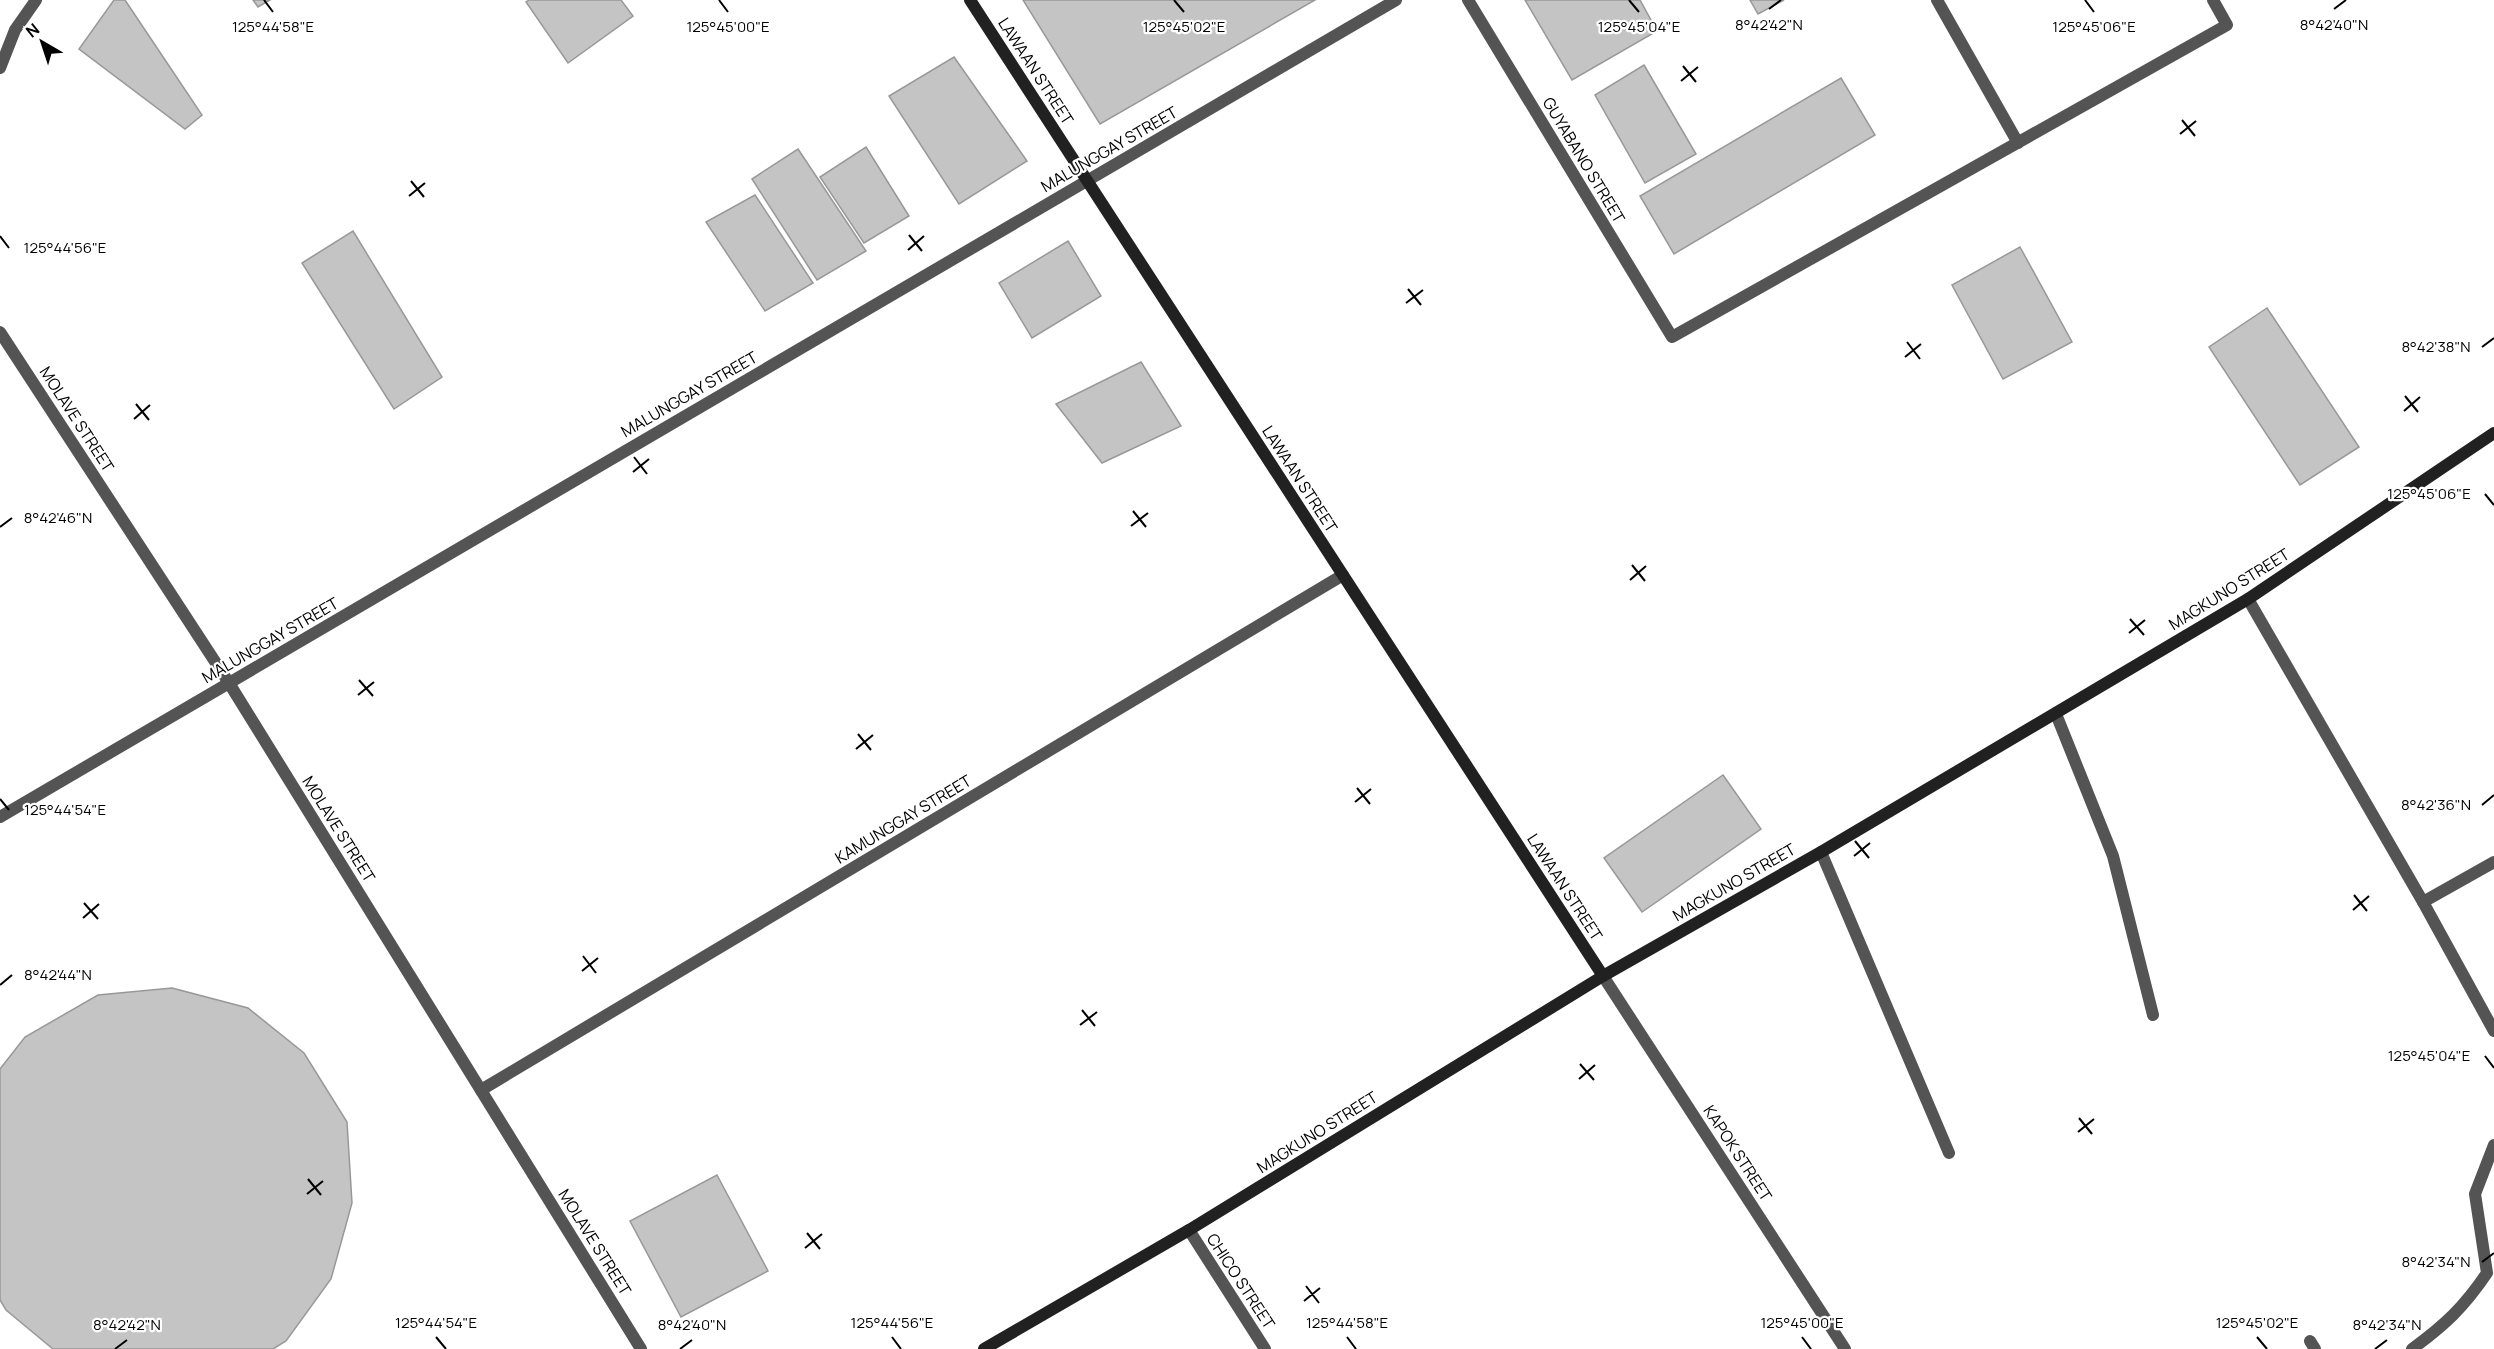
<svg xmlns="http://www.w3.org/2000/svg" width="2494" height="1349" viewBox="0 0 2494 1349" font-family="Manrope,sans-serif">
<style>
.building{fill:#c4c4c4;stroke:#989898;stroke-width:1.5}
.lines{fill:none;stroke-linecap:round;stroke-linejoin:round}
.lane{stroke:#545454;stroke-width:12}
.street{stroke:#545454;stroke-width:12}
.secondary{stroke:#212121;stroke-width:12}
.ticks{fill:none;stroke:#000;stroke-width:2}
.labels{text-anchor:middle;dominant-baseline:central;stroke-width:4.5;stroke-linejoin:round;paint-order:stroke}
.street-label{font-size:16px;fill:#000;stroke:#fff}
.ticks-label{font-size:15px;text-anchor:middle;fill:#000;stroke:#fff;stroke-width:4.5;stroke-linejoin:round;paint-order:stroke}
</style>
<rect width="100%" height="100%" fill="#fff"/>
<!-- building -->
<g class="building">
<path d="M 114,0 L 125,0 L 202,115 L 185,129 L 79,49 Z"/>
<path d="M 253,0 L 270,0 L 258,7 Z"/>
<path d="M 529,0 L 621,0 L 633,16 L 568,63 L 526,2 Z"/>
<path d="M 1023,0 L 1315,0 L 1100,124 Z"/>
<path d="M 1525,0 L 1640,0 L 1657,31 L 1572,80 Z"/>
<path d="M 1750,0 L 1784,0 L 1758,14 Z"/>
<path d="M 954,57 L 1027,161 L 959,204 L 889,96 Z"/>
<path d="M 1644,65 L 1696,154 L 1645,183 L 1595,95 Z"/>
<path d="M 1841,78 L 1875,135 L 1674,254 L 1640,196 Z"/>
<path d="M 866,147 L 909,216 L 864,243 L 820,177 Z"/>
<path d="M 798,149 L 866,251 L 817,280 L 752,179 Z"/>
<path d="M 755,195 L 813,283 L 765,311 L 706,222 Z"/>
<path d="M 353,231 L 442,377 L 394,409 L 302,263 Z"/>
<path d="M 1068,241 L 1101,296 L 1032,338 L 999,283 Z"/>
<path d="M 2020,247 L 2072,342 L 2003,379 L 1952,285 Z"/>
<path d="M 2267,308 L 2359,447 L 2300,485 L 2209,347 Z"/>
<path d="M 1141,362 L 1181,426 L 1102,463 L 1056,404 Z"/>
<path d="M 1723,775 L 1761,829 L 1642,912 L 1604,858 Z"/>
<path d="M 172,988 L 248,1008 L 304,1053 L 347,1122 L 352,1203 L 331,1279 L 286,1341 L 273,1349 L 53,1349 L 6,1310 L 0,1300 L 0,1069 L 25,1037 L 98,995 Z"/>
<path d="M 717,1175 L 768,1271 L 681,1317 L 630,1221 Z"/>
</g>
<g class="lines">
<!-- lane -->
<g class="lane">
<path d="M 1937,0 L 2018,143"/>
<path d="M 2056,714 L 2113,856 L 2153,1015"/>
<path d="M 1821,852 L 1949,1153"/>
<path d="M 2310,1341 L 2315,1349"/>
<path d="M 2412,1349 C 2445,1325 2464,1307 2487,1273 L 2475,1194 L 2494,1145"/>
</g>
<!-- street -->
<g class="street">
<path d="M 1468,0 L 1672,337 L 2227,25 L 2213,0"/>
<path d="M 0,68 L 15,30 L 36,0"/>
<path d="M 0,332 L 229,683 L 641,1349"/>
<path d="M 2248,599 L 2423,902 L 2494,1031"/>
<path d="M 0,817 L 1396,0"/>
<path d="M 2423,902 L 2494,862"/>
<path d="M 1603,976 L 1845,1349"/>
<path d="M 481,1090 L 1343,575"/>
<path d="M 1189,1230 L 1265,1349"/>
</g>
<!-- secondary -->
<g class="secondary">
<path d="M 970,0 L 1603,976"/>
<path d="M 984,1349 L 1189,1230 L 1603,976 L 1821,852 L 2248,599 L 2494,433"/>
</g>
</g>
<!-- ticks -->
<path class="ticks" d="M 264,0 L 273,12M 719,0 L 728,12M 1174,0 L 1184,12M 1629,0 L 1639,12M 2085,0 L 2094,12M 1769,9 L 1781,0M 2334,9 L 2346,0M 1683,66 L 1696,82M 1681,81 L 1698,67M 2182,120 L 2195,136M 2180,134 L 2196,121M 411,181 L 424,197M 409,196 L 425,183M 909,235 L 922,251M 0,236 L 9,248M 908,250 L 924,236M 1408,289 L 1421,305M 1406,303 L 1423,290M 1907,342 L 1920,359M 2482,347 L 2494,338M 1905,357 L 1921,344M 2405,396 L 2418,412M 136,404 L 149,420M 2404,411 L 2420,397M 134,419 L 150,405M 634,457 L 647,474M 633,472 L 649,459M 2485,494 L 2494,505M 1133,511 L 1146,527M 1131,526 L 1148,513M 0,527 L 12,518M 1632,565 L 1645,581M 1630,580 L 1646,566M 2130,619 L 2144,635M 2129,633 L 2145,620M 359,680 L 373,696M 358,695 L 374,682M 858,734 L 871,750M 856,749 L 873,735M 1357,788 L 1370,804M 0,799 L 9,810M 1355,802 L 1371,789M 2482,805 L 2494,795M 1855,841 L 1869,858M 1854,856 L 1870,843M 2354,895 L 2367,911M 84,903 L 98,919M 2353,910 L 2369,896M 83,918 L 99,904M 583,956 L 596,973M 582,971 L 598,958M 0,985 L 12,975M 1082,1010 L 1095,1026M 1080,1025 L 1097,1012M 2485,1056 L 2494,1068M 1580,1064 L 1594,1080M 1579,1079 L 1595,1065M 2079,1118 L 2092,1134M 2078,1132 L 2094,1119M 308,1179 L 321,1195M 307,1194 L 323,1181M 807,1233 L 820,1249M 805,1248 L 822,1234M 2482,1262 L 2494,1253M 1306,1286 L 1319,1303M 1304,1301 L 1320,1288M 436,1337 L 446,1349M 892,1337 L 901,1349M 1347,1337 L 1356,1349M 1802,1337 L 1811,1349M 2257,1337 L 2267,1349M 115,1349 L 127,1340M 680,1349 L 692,1340M 2375,1349 L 2387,1340"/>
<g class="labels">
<!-- street labels -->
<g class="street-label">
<text transform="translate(1036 71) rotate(57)">LAWAAN STREET</text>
<text transform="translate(1109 149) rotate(-30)">MALUNGGAY STREET</text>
<text transform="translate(1584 160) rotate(59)">GUYABANO STREET</text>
<text transform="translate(689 394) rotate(-30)">MALUNGGAY STREET</text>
<text transform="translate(77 419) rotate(57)">MOLAVE STREET</text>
<text transform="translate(1300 479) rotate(57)">LAWAAN STREET</text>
<text transform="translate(2229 589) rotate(-32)">MAGKUNO STREET</text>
<text transform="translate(270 640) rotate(-30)">MALUNGGAY STREET</text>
<text transform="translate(903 819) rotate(-31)">KAMUNGGAY STREET</text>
<text transform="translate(339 829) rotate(58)">MOLAVE STREET</text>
<text transform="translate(1734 882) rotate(-30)">MAGKUNO STREET</text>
<text transform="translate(1565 887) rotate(57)">LAWAAN STREET</text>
<text transform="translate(1317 1132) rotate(-32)">MAGKUNO STREET</text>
<text transform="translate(1738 1153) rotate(57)">KAPOK STREET</text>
<text transform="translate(595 1242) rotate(58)">MOLAVE STREET</text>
<text transform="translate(1241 1281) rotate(57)">CHICO STREET</text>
</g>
</g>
<g class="ticks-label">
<text x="1769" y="30">8°42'42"N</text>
<text x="2334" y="30">8°42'40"N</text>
<text x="273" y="32">125°44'58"E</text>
<text x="728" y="32">125°45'00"E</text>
<text x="1184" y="32">125°45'02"E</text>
<text x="1639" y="32">125°45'04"E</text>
<text x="2094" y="32">125°45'06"E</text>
<text x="65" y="253">125°44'56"E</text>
<text x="2436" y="352">8°42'38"N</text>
<text x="2429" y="499">125°45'06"E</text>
<text x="58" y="523">8°42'46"N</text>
<text x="2436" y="810">8°42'36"N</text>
<text x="65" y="815">125°44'54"E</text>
<text x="58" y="980">8°42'44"N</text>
<text x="2429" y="1061">125°45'04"E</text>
<text x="2436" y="1267">8°42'34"N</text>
<text x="436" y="1328">125°44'54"E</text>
<text x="892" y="1328">125°44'56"E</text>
<text x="1347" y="1328">125°44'58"E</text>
<text x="1802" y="1328">125°45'00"E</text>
<text x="2257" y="1328">125°45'02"E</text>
<text x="127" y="1330">8°42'42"N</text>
<text x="692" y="1330">8°42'40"N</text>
<text x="2387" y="1330">8°42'34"N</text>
</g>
<!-- north arrow -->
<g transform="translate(42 42) rotate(321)" stroke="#ffffff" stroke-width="4.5" paint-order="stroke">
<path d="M0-4.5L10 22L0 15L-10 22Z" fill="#000000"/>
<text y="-9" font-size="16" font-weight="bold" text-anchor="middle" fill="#000000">N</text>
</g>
</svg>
